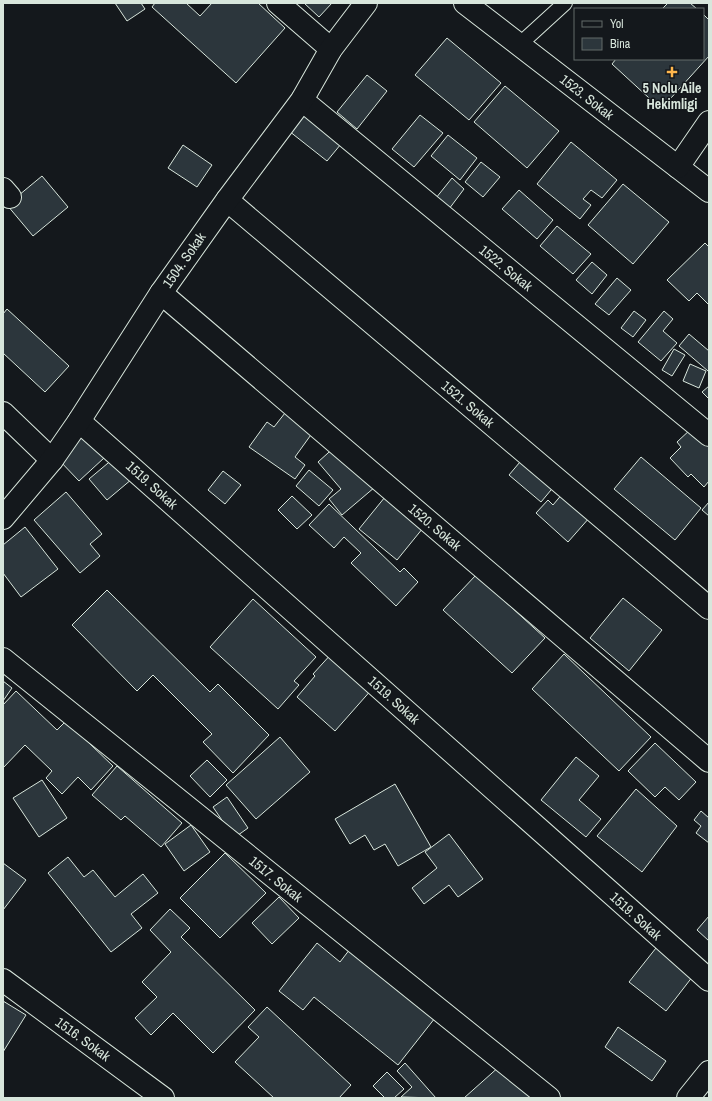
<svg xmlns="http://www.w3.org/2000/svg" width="712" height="1101" viewBox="0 0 712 1101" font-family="'Archivo Narrow',sans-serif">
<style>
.building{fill:#2c363c;stroke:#d8e6dc}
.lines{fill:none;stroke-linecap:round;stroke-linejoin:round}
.lane-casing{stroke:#d8e6dc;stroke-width:16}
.street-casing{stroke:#d8e6dc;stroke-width:24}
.lane{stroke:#14181c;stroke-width:14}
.street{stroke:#14181c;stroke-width:22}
.poi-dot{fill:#ffb74d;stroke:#14181c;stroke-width:1.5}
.labels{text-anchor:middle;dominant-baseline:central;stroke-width:3;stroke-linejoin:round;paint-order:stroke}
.poi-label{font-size:14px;font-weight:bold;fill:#d8e6dc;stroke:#14181c}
.street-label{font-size:14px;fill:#d8e6dc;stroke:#14181c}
</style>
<rect width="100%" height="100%" fill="#14181c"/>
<!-- building -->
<g class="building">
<path d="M 115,3 L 141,3 L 145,9 L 127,21 Z"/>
<path d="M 155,3 L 186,3 L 200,16 L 212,3 L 258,3 L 285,28 L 236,83 L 152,7 Z"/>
<path d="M 304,3 L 332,3 L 319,17 Z"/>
<path d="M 668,3 L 690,3 L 697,9 L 662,9 Z"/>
<path d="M 703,14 L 709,20 L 709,56 L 661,109 L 612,64 L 616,59 L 703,59 Z"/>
<path d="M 447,38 L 501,83 L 469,120 L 415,75 Z"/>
<path d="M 367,75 L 387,91 L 357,129 L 337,112 Z"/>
<path d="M 505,86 L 559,131 L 527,168 L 474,122 Z"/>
<path d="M 303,114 L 341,144 L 327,161 L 289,131 Z"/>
<path d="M 420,115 L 443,133 L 414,167 L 392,149 Z"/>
<path d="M 448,135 L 477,158 L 460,180 L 431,156 Z"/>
<path d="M 571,142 L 617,180 L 602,198 L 591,190 L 583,199 L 591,205 L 580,219 L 537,184 Z"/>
<path d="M 183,145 L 212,165 L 197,187 L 168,168 Z"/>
<path d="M 481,162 L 500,177 L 483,197 L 465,182 Z"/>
<path d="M 42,176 L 68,207 L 33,236 L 7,205 Z"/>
<path d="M 452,178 L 464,189 L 449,209 L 436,198 Z"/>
<path d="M 623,184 L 669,222 L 633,264 L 588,225 Z"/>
<path d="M 519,190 L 553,220 L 537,239 L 502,209 Z"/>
<path d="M 557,226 L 591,254 L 573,274 L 540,246 Z"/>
<path d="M 705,243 L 709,247 L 709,303 L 708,304 L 697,293 L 689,301 L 667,280 Z"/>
<path d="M 592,262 L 607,275 L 592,294 L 576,280 Z"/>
<path d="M 617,278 L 631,290 L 609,315 L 595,304 Z"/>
<path d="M 7,309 L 69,366 L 45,392 L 3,353 L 3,314 Z"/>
<path d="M 634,311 L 646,320 L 633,337 L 621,328 Z"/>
<path d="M 664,311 L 673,319 L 663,331 L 677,343 L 661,361 L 638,342 Z"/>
<path d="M 689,334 L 709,351 L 709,369 L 708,371 L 679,346 Z"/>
<path d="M 674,349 L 685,355 L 672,376 L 662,370 Z"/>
<path d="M 690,364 L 706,371 L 699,388 L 683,381 Z"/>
<path d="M 709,386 L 709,399 L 702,392 Z"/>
<path d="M 285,413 L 313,432 L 295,457 L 305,465 L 295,479 L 249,447 L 267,422 L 274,427 Z"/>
<path d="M 692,428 L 709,445 L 709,481 L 704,487 L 691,474 L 688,477 L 670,458 L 681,447 L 677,442 Z"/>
<path d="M 84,435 L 104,458 L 79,481 L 58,459 Z"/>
<path d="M 338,444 L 375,487 L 342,515 L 329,499 L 341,489 L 318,462 Z"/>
<path d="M 525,456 L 556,484 L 541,502 L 509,475 Z"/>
<path d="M 641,457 L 701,508 L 675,540 L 614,489 Z"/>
<path d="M 114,458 L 132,479 L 107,500 L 89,479 Z"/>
<path d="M 309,470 L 333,490 L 319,506 L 296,486 Z"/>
<path d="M 223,471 L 241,485 L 225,504 L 208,490 Z"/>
<path d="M 66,492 L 102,534 L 90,544 L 100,556 L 80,573 L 34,520 Z"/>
<path d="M 563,493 L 590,517 L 568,542 L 536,513 L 548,500 L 553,505 Z"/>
<path d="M 292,496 L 312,515 L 297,529 L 278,510 Z"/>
<path d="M 385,497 L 423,528 L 397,560 L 359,529 Z"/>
<path d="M 709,502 L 709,516 L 702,510 Z"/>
<path d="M 329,504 L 400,572 L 404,568 L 418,582 L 396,606 L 351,563 L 361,553 L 344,537 L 334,548 L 309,525 Z"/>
<path d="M 25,527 L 58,569 L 21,597 L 3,573 L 3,545 Z"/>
<path d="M 476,575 L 545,638 L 512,673 L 443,610 Z"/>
<path d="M 107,590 L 210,692 L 218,684 L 269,735 L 233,773 L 203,742 L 212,734 L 153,675 L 137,691 L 72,625 Z"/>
<path d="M 623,598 L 662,630 L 629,671 L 590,638 Z"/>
<path d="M 253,599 L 316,657 L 294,681 L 299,685 L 278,709 L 210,647 Z"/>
<path d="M 333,652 L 373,688 L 335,731 L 297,697 L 315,676 L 313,674 Z"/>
<path d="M 564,654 L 651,737 L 619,771 L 532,689 Z"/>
<path d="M 3,681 L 12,688 L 3,701 Z"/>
<path d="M 16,691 L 57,730 L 66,721 L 113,766 L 91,790 L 78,777 L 62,794 L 46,778 L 52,771 L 25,745 L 3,768 L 3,705 Z"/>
<path d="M 280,737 L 310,772 L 256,819 L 226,785 Z"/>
<path d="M 655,743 L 696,782 L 679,800 L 665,787 L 655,797 L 628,771 Z"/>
<path d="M 576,757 L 599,776 L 579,800 L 601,819 L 586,837 L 541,800 Z"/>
<path d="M 207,760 L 227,780 L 210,797 L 190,776 Z"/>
<path d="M 117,766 L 182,823 L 161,847 L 125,816 L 121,820 L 92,795 Z"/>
<path d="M 42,780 L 67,818 L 39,837 L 13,798 Z"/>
<path d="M 395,784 L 431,847 L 398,866 L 385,844 L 374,850 L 365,835 L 350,844 L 335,819 Z"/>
<path d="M 636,789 L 677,826 L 642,872 L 597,836 Z"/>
<path d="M 227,797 L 248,828 L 234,838 L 213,807 Z"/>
<path d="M 701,811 L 709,818 L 709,843 L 696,833 L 701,826 L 694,820 Z"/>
<path d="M 191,825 L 210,852 L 184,871 L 165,844 Z"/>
<path d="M 449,834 L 483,879 L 458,897 L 449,885 L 424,904 L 412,888 L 437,868 L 425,852 Z"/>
<path d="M 225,853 L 266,893 L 220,938 L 180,898 Z"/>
<path d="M 68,857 L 84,877 L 93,870 L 115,897 L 143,874 L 158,893 L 131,914 L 142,928 L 111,952 L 48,873 Z"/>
<path d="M 3,863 L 26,880 L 3,910 Z"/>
<path d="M 279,897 L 299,918 L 272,944 L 252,923 Z"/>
<path d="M 170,909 L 190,928 L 181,937 L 255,1010 L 213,1053 L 173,1013 L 151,1035 L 135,1018 L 157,997 L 142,982 L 171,952 L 150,930 Z"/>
<path d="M 709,916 L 709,941 L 697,930 Z"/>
<path d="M 317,943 L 340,962 L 350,949 L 435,1018 L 398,1065 L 314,997 L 303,1010 L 279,991 Z"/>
<path d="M 656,948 L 693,976 L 666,1011 L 629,982 Z"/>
<path d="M 3,1001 L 26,1015 L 3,1052 Z"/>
<path d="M 267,1007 L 351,1085 L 339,1098 L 274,1098 L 235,1062 L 259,1037 L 248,1027 Z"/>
<path d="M 618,1027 L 666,1061 L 652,1081 L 605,1047 Z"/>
<path d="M 405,1063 L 436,1098 L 401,1097 L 412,1087 L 397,1071 Z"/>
<path d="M 501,1065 L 531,1098 L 464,1098 Z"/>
<path d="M 387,1072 L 404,1089 L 394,1098 L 385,1098 L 373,1086 Z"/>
</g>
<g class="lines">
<defs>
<path id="lane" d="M 519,45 L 565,3"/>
<g id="street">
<path d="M 278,3 L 331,49"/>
<path d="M 465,3 L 709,191"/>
<path d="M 302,100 L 709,435"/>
<path d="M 678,167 L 709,122"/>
<path d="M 3,189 L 10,197"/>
<path d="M 227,200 L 709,608"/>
<path d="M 161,293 L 709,761"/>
<path d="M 3,413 L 52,460"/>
<path d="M 79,421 L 709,980"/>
<path d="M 3,518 L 52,460 L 79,421 L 161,293 L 227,200 L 302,100 L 331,49 L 366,3"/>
<path d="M 3,659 L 549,1098"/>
<path d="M 3,980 L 163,1098"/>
<path d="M 688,1098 L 709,1072"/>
</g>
</defs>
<!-- lane casing -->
<use href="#lane" class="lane-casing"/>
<!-- street casing -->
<use href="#street" class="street-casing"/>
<!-- lane -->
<use href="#lane" class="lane"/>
<!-- street -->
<use href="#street" class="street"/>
</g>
<!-- markers -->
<path class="poi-dot" d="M670 66h4v4h4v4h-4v4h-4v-4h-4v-4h4z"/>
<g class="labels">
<!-- poi labels -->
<g class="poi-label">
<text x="672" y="88">5 Nolu Aile<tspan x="672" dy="16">Hekimligi</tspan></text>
</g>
<!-- street labels -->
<g class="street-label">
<text transform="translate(587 97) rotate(38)">1523. Sokak</text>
<text transform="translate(184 260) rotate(-55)">1504. Sokak</text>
<text transform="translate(506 268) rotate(39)">1522. Sokak</text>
<text transform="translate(468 404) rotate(40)">1521. Sokak</text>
<text transform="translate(152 485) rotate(42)">1519. Sokak</text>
<text transform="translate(435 527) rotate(40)">1520. Sokak</text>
<text transform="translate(394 700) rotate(42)">1519. Sokak</text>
<text transform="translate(276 879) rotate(39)">1517. Sokak</text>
<text transform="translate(636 916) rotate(42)">1519. Sokak</text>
<text transform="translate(83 1039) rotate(36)">1516. Sokak</text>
</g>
</g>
<!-- border -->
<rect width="712" height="1101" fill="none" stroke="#d8e6dc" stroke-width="8"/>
<!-- legend -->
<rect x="574" y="8" width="130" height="52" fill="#14181c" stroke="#626a69"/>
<rect x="582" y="21" width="20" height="6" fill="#14181c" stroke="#626a69"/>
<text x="610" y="28" font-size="12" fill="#d8e6dc">Yol</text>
<rect x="582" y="38" width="20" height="12" fill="#2c363c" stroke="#626a69"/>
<text x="610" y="48" font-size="12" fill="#d8e6dc">Bina</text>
</svg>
